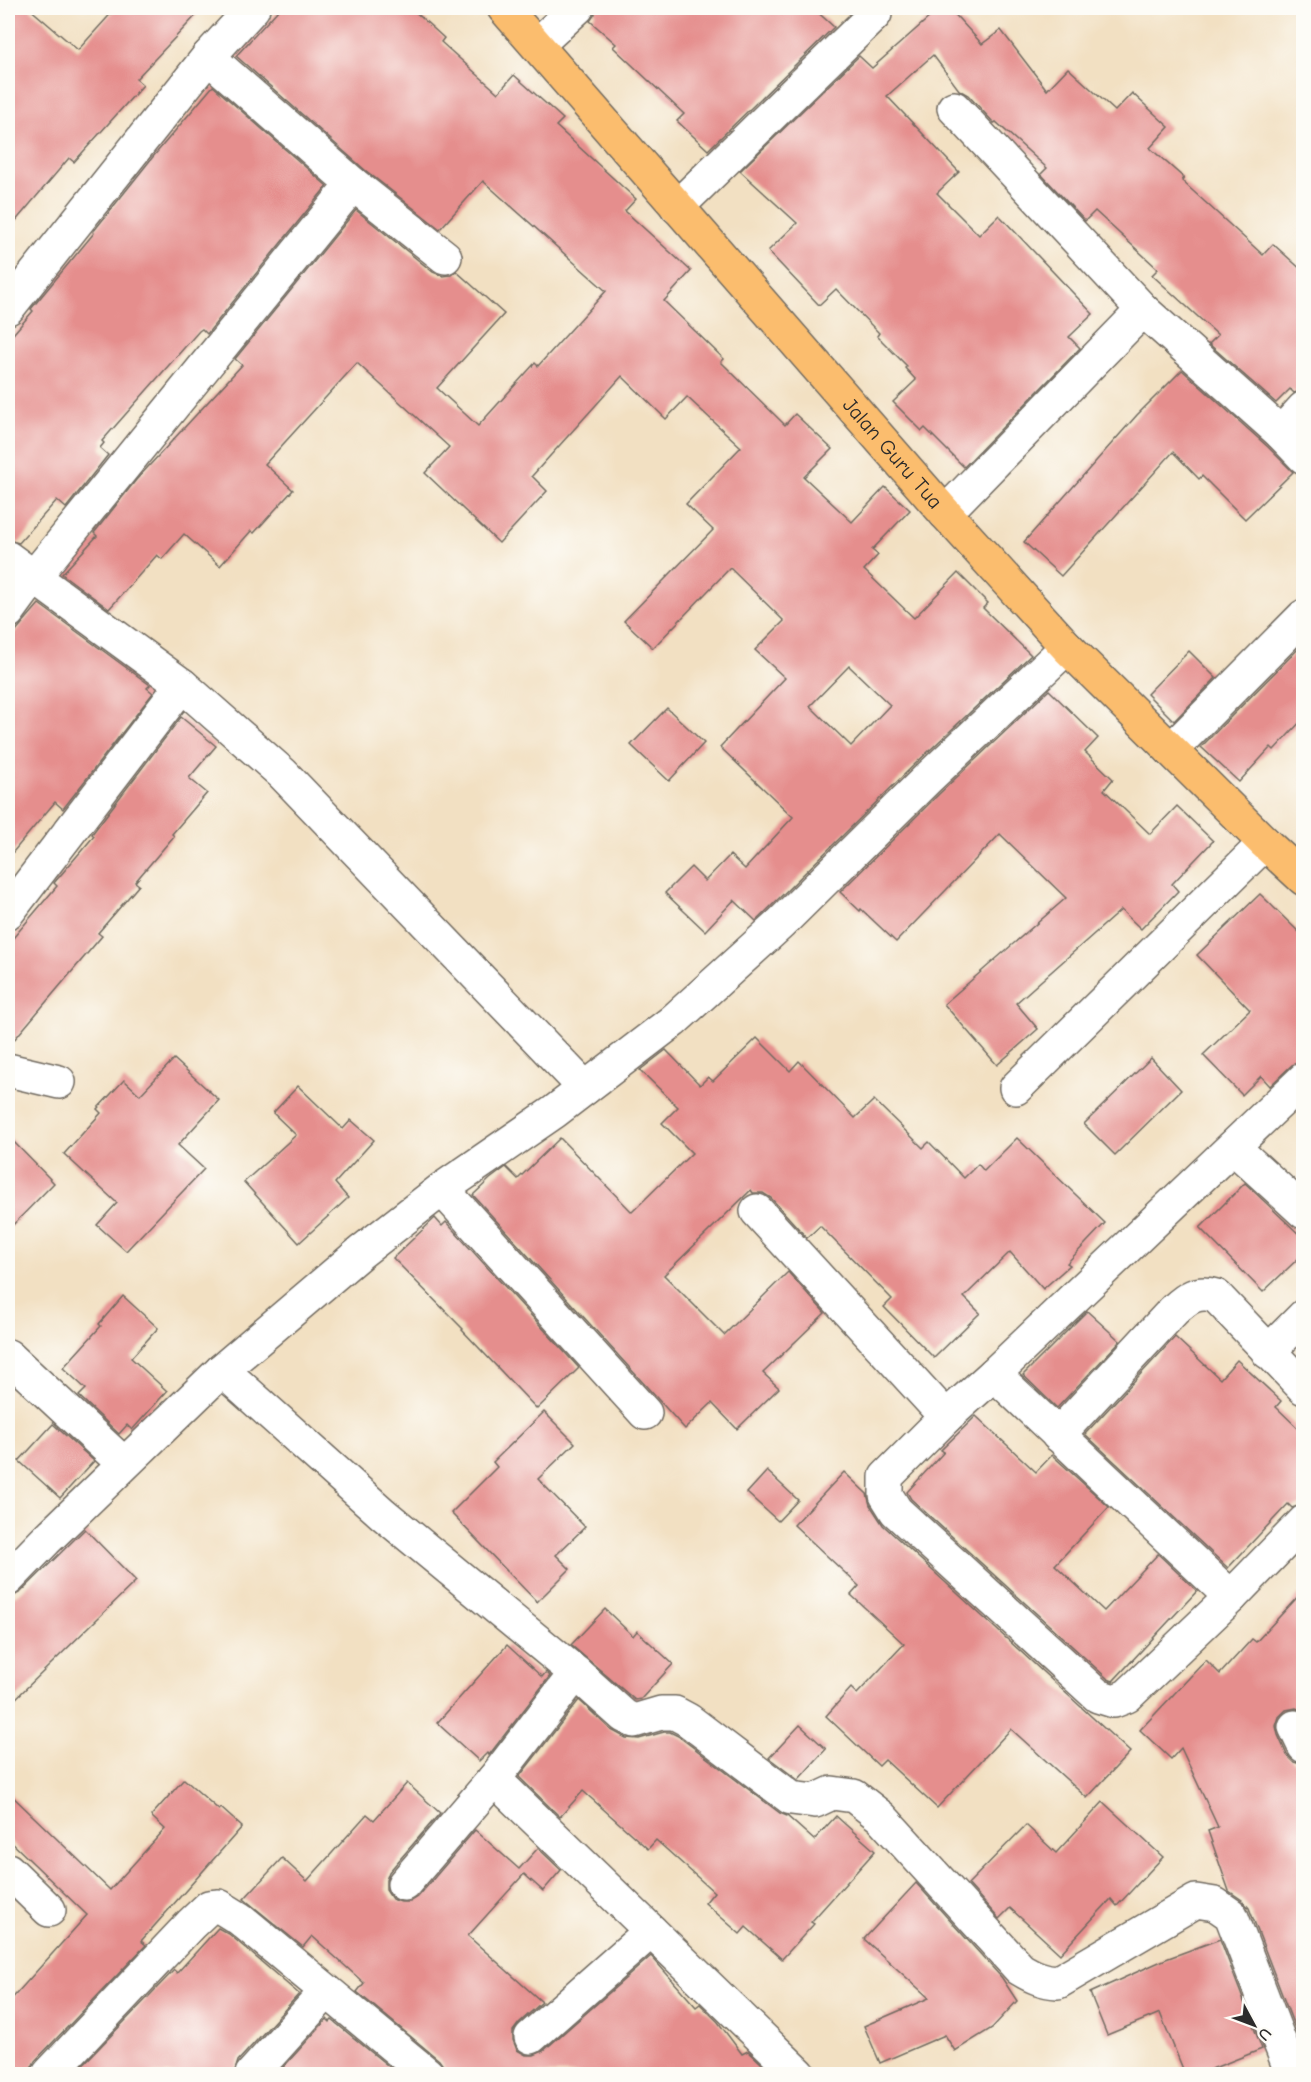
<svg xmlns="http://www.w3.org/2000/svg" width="1311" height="2082" viewBox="0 0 1311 2082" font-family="'Comic Neue',sans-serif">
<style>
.building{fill:#e58e8d;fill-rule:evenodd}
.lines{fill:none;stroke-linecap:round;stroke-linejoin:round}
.minor-casing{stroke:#716a60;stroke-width:36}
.major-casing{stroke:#716a60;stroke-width:36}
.minor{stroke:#fff;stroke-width:33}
.major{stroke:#fbbd6e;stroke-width:33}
.labels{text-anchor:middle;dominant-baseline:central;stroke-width:6;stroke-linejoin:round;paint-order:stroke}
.street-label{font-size:21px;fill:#2b2b2b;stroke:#fdfcf7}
</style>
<rect width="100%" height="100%" fill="#fdfcf7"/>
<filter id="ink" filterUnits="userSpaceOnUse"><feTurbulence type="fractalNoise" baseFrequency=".0167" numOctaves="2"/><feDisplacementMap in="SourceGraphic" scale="12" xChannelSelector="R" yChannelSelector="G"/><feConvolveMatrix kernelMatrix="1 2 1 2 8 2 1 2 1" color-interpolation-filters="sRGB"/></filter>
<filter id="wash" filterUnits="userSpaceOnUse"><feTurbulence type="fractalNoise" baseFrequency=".008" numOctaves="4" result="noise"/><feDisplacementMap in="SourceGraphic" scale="24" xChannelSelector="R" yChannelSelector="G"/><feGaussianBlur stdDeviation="1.35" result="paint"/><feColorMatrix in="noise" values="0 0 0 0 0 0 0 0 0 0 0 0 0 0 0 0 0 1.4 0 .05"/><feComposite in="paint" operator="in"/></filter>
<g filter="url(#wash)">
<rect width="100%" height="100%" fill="#f2e0c2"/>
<g id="blocks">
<!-- building -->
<g class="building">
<path d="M 8,8 L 29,8 L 78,50 L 116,8 L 203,8 L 136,79 L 143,85 L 74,162 L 69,158 L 8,230 Z"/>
<path d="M 280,8 L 411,8 L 444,38 L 441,42 L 498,93 L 514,75 L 563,119 L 556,126 L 636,199 L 625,211 L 691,271 L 664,301 L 724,359 L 721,362 L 785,425 L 795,414 L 832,449 L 804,477 L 852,522 L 885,487 L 910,510 L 872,550 L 878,555 L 864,570 L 914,618 L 958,573 L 988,603 L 983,608 L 1031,655 L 913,766 L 756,921 L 734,900 L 705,931 L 665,893 L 691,867 L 705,881 L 730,855 L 745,869 L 793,817 L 720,747 L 785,678 L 755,650 L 784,621 L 730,568 L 653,648 L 624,621 L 713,530 L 686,504 L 741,447 L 687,397 L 666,419 L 622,376 L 532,476 L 547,491 L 499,543 L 425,473 L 449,447 L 357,363 L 265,464 L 293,490 L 254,533 L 251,531 L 220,566 L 184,534 L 162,559 L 157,555 L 109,609 L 62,574 L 97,536 L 94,533 L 136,480 L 242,365 L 235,359 L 356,210 L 433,272 L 443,276 L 451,275 L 456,271 L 504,314 L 437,388 L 478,426 L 535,363 L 538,366 L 606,291 L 483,181 L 440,229 L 365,170 L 236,56 ZM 849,666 L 890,705 L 851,746 L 810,706 Z"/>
<path d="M 595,8 L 813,8 L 834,27 L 708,150 L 677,121 L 684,114 L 613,47 L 616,44 L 590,21 L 595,14 Z"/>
<path d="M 940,8 L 949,8 L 982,44 L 1001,30 L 1047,90 L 1068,68 L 1115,111 L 1132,93 L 1169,127 L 1150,148 L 1184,178 L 1182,181 L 1263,255 L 1273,244 L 1304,272 L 1304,390 L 1294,393 L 1290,389 L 1276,403 L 1209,344 L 1218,335 L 1152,275 L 1158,269 L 1095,211 L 1085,221 L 1041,174 L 1047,168 L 996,122 L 994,123 L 968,95 L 959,90 L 933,55 L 887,96 L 959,172 L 937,193 L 979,235 L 999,215 L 1093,314 L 1069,337 L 1080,348 L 964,467 L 925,428 L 922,431 L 893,402 L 916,380 L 905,368 L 907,366 L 877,336 L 879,333 L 836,289 L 819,305 L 768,251 L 797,223 L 740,171 L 859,56 L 872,68 Z"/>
<path d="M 213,86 L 327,186 L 207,334 L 202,329 L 199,331 L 102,441 L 104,443 L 100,448 L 108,455 L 66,508 L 57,500 L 19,543 L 8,540 L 8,340 L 33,311 L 31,309 L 94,233 L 93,232 L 152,158 Z"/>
<path d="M 1182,370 L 1268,447 L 1293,472 L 1245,519 L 1202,476 L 1199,479 L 1173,452 L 1061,576 L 1024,542 L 1137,415 Z"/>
<path d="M 39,604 L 150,685 L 147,688 L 153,693 L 63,809 L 55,802 L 8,858 L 8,640 Z"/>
<path d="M 1304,643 L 1304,718 L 1274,750 L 1271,747 L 1239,782 L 1201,747 Z"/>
<path d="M 1189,651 L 1216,678 L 1174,721 L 1147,694 Z"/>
<path d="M 1049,690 L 1098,738 L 1085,752 L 1113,779 L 1104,790 L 1150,834 L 1177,806 L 1213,841 L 1172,884 L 1178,891 L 1141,929 L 1121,910 L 1016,1003 L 1038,1029 L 997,1065 L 944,1004 L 1066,898 L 1000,834 L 896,942 L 861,909 L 860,911 L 840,892 L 939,794 Z"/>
<path d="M 667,708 L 704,743 L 669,781 L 631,745 Z"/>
<path d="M 181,717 L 216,746 L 189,778 L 207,793 L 172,834 L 174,836 L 135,882 L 139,885 L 98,933 L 102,936 L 8,1047 L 8,944 L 57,886 L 54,883 L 94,836 L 92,834 Z"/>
<path d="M 1260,894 L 1304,937 L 1304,1061 L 1292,1065 L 1270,1086 L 1261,1076 L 1242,1095 L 1203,1055 L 1250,1010 L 1197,955 Z"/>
<path d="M 757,1038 L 790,1071 L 799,1061 L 855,1118 L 874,1100 L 923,1148 L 929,1142 L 964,1178 L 978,1164 L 984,1171 L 1017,1138 L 1105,1223 L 1067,1263 L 1070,1265 L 1043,1289 L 1010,1252 L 964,1297 L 980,1313 L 934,1358 L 884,1307 L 892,1299 L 820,1226 L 807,1238 L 771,1198 L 763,1193 L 753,1193 L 751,1190 L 664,1275 L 724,1335 L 788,1272 L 825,1313 L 763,1373 L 779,1388 L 737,1429 L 712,1403 L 685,1429 L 473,1195 L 490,1179 L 506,1167 L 518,1179 L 560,1138 L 632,1212 L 692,1153 L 662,1123 L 678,1107 L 640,1070 L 666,1050 L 700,1085 L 708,1077 L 713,1081 Z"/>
<path d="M 1151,1058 L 1181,1090 L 1115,1155 L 1084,1124 Z"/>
<path d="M 174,1059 L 219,1100 L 178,1145 L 204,1169 L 126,1251 L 97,1225 L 117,1203 L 64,1154 L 101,1113 L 97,1109 L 124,1080 L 140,1095 Z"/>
<path d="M 298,1086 L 343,1129 L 351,1120 L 374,1140 L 335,1183 L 348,1198 L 299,1243 L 244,1182 L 296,1135 L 273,1113 Z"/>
<path d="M 8,1136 L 54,1183 L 8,1230 Z"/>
<path d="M 1245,1183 L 1304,1239 L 1304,1253 L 1263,1292 L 1200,1228 Z"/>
<path d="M 435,1218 L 442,1226 L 446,1222 L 579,1368 L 537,1409 L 462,1330 L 463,1329 L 393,1258 Z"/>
<path d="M 123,1296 L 158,1328 L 131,1358 L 167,1391 L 132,1430 L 127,1425 L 119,1434 L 79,1396 L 86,1389 L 63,1368 L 101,1326 L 99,1324 Z"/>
<path d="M 1087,1311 L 1120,1341 L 1057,1408 L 1023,1375 Z"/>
<path d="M 1175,1337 L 1220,1379 L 1237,1360 L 1281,1401 L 1276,1407 L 1304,1434 L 1304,1504 L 1292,1508 L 1288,1504 L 1228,1568 L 1085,1434 Z"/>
<path d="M 544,1412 L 575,1443 L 538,1479 L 585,1527 L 556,1555 L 570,1569 L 537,1602 L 451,1513 L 497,1467 L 493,1462 Z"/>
<path d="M 976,1416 L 1036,1472 L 1052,1455 L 1109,1507 L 1055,1565 L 1104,1611 L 1158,1554 L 1197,1591 L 1113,1681 L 1108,1679 L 911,1499 L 907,1492 L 944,1452 L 941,1450 Z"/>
<path d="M 53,1424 L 94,1461 L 60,1498 L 19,1461 Z"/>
<path d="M 767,1471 L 798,1500 L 778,1521 L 747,1493 Z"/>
<path d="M 844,1472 L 867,1494 L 870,1505 L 883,1525 L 1130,1752 L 1087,1798 L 1011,1729 L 937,1808 L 885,1760 L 879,1766 L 826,1716 L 851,1688 L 857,1694 L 904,1644 L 851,1595 L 859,1586 L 794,1525 Z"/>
<path d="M 85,1529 L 136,1581 L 8,1706 L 8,1599 L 21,1592 Z"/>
<path d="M 1304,1590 L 1304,1711 L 1296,1708 L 1286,1710 L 1279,1717 L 1276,1726 L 1278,1735 L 1287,1755 L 1294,1762 L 1304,1765 L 1304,2028 L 1296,2031 L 1249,1908 L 1242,1900 L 1229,1891 L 1208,1831 L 1218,1827 L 1181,1748 L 1171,1759 L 1140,1730 L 1206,1660 L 1220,1674 L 1252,1639 L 1256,1642 Z"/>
<path d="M 605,1609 L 633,1636 L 637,1631 L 673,1664 L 641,1699 L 635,1700 L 571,1645 Z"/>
<path d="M 507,1645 L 542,1677 L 546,1672 L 550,1676 L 489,1755 L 487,1753 L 479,1761 L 437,1723 Z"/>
<path d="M 579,1700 L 611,1730 L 626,1738 L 639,1739 L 664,1732 L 670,1732 L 678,1736 L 780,1813 L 787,1816 L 814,1840 L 836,1816 L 875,1851 L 811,1922 L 814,1924 L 782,1959 L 746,1927 L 740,1934 L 705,1903 L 714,1892 L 656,1840 L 648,1849 L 583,1791 L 560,1817 L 519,1777 Z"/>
<path d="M 800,1725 L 826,1749 L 798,1780 L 769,1758 Z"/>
<path d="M 184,1779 L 219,1810 L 221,1808 L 242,1827 L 141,1941 L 146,1945 L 35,2061 L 31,2069 L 31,2074 L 8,2074 L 8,2003 L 87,1915 L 8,1839 L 8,1792 L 110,1890 L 165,1829 L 151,1816 Z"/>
<path d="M 407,1783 L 440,1813 L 389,1872 L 386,1880 L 386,1890 L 392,1899 L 401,1902 L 410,1902 L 418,1897 L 475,1830 L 519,1869 L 538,1848 L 561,1870 L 543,1891 L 524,1874 L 468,1936 L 542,2002 L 519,2023 L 513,2031 L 513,2040 L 517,2050 L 526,2055 L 534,2055 L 543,2051 L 651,1956 L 696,2007 L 700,2004 L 718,2022 L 742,2054 L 748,2051 L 773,2074 L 445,2074 L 444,2067 L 439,2060 L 357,1992 L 364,1983 L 312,1936 L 303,1947 L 244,1899 L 282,1858 L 307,1881 L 367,1814 L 374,1820 Z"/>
<path d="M 1103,1802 L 1163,1857 L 1117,1906 L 1111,1899 L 1060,1954 L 1010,1908 L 999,1919 L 968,1884 L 1026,1825 L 1056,1853 Z"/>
<path d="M 916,1883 L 1002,1978 L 1017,2001 L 992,2028 L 955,2051 L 945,2035 L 880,2063 L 864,2026 L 929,1998 L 864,1939 Z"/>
<path d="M 218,1928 L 229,1934 L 299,1994 L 238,2061 L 234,2074 L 74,2074 L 174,1970 L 177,1973 Z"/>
<path d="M 1220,1939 L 1262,2049 L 1199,2074 L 1185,2074 L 1160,2013 L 1107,2035 L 1090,1993 L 1166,1959 Z"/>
<path d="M 327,2019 L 330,2022 L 332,2020 L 398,2074 L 277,2074 Z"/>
</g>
</g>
</g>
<g filter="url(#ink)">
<use href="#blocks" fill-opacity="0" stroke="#716a60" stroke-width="1.5"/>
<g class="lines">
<defs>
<g id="minor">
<path d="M 538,44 L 577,8"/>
<path d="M 208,57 L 353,184 L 445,257"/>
<path d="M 954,108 L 1143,310"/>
<path d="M 677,207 L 875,14"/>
<path d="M 8,308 L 208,57 L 253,8"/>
<path d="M 1281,433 L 1304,408"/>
<path d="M 945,513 L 1143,310 L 1281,433 L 1304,457"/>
<path d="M 8,558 L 182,685 L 283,774 L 585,1088"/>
<path d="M 8,612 L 33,578 L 353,184"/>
<path d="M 1171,750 L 1304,616"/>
<path d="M 8,912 L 182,685"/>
<path d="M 8,1070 L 59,1082"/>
<path d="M 1016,1088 L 1265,843"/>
<path d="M 1233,1147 L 1304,1212"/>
<path d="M 442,1189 L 645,1413"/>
<path d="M 757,1211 L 946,1417 L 886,1477 L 886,1495 L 896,1511 L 1098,1696 L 1114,1701 L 1127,1696 L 1231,1597 L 1304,1522"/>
<path d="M 1268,1352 L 1304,1316"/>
<path d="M 8,1356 L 124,1464"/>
<path d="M 222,1370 L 383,1514 L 576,1673 L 494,1779 L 404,1884"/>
<path d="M 994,1374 L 1231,1597"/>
<path d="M 946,1417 L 994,1374 L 1304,1079"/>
<path d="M 1058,1435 L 1174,1310 C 1187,1298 1197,1290 1216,1296 L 1304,1388"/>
<path d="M 8,1579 L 46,1540 L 222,1370 L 361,1252 L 442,1189 L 554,1112 L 673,1021 L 780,924 L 926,780 L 1067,647"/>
<path d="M 576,1673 L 624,1716 L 634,1721 L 661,1713 L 675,1713 L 688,1720 L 791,1798 L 815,1801 L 832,1793 L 854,1796 L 881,1817 L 1020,1969 C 1033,1977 1043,1981 1058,1982 L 1196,1901 L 1215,1904 L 1231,1915 L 1292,2074"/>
<path d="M 1295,1727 L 1304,1746"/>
<path d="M 494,1779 L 799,2074"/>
<path d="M 8,1870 L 49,1910"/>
<path d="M 531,2037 L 651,1931"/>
<path d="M 49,2074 L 191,1924 L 209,1907 L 219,1906 L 240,1919 L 427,2074"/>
<path d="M 252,2074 L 326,1992"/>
</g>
<g id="major">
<path id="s1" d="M 504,8 L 945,513 L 1067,647 L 1265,843 L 1304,879"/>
</g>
</defs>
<!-- minor casing -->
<use href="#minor" class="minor-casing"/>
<!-- major casing -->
<use href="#major" class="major-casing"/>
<!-- minor -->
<use href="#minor" class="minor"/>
<!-- major -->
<use href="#major" class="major"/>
</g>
</g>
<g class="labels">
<!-- street labels -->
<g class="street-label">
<text stroke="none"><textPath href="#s1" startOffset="591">Jalan Guru Tua</textPath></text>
</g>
</g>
<!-- margin -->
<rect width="1311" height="2082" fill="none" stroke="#fdfcf7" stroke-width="30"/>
<!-- north arrow -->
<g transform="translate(1254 2025) rotate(131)" stroke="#fdfcf7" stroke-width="4.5" paint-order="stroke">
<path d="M0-4.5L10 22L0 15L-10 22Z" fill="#2b2b2b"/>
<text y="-9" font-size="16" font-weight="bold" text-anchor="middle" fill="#2b2b2b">U</text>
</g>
</svg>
